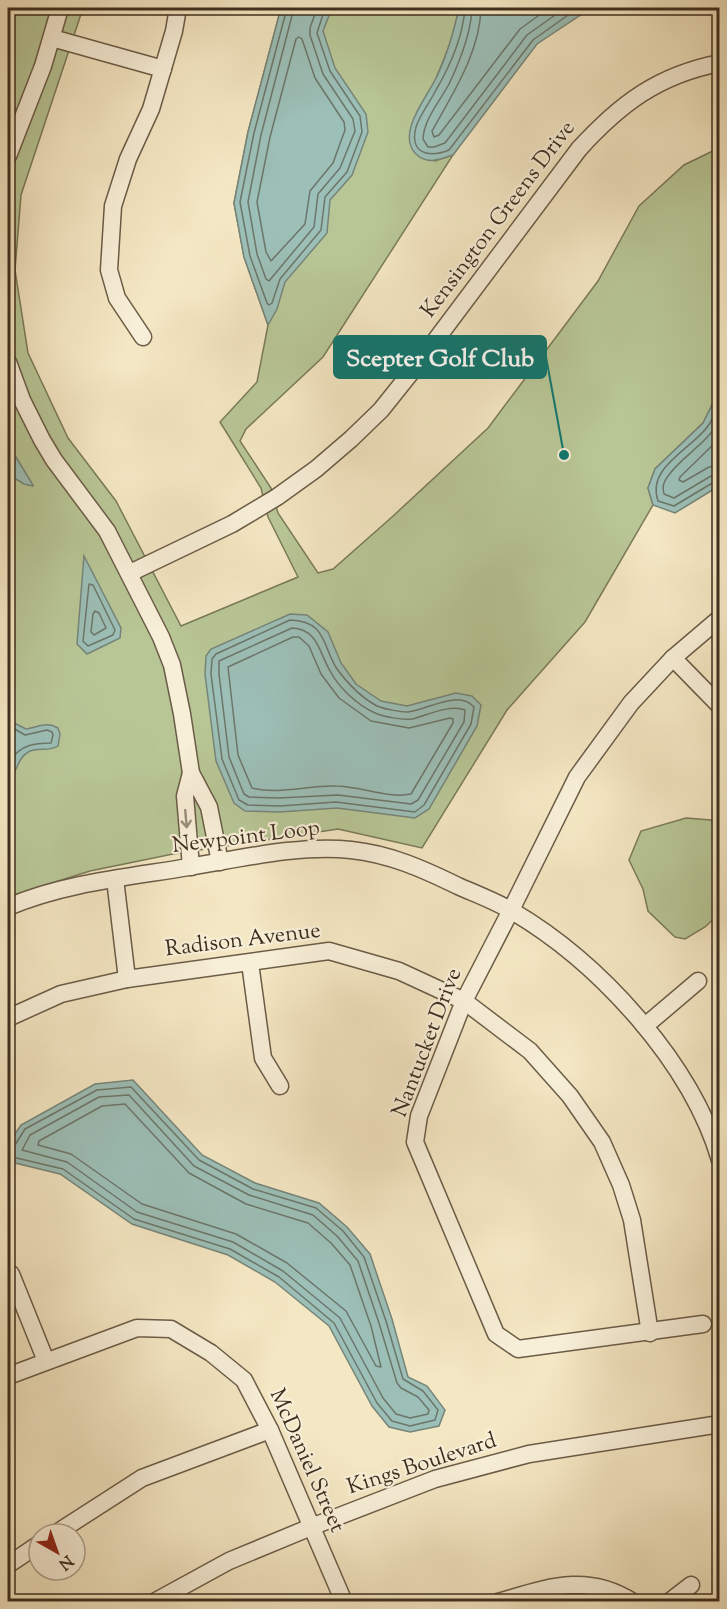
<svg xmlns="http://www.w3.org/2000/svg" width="727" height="1609" viewBox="0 0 727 1609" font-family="'Sorts Mill Goudy',serif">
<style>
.green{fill:#b8c696;stroke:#7a7a5a;stroke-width:1.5}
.water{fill:#9cbfb7;stroke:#76857a;stroke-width:1.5}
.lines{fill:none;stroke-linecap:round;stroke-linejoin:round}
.shore{stroke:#6c766a;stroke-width:1.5}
.minor-casing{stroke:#6b5c47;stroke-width:19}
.minor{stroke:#f8efd8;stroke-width:16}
.oneway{stroke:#9a8e7b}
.labels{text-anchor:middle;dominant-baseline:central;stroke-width:4.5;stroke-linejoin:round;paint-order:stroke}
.street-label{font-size:22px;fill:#3d2e1e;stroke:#f8efd8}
.leader{fill:none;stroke:#0f766e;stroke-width:2}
.callout-dot{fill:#0f766e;stroke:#f8efd8;stroke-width:2}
.callout{fill:#0f766e;stroke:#0f766e;stroke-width:2}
.callout-label{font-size:24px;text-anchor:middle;font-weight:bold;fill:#fff}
</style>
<rect width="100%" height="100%" fill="#f4e7c3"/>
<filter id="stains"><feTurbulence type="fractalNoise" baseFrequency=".00333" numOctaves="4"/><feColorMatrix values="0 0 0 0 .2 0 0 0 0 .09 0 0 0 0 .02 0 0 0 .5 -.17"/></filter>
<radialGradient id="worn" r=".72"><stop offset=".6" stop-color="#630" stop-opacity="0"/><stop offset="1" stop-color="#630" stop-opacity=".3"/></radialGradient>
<!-- green -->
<g class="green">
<path d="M 8,8 L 83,8 L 21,195 L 15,270 L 28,353 L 68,438 L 116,501 L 181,626 L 298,577 L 268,517 L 261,488 L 220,422 L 257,382 L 268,325 L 244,257 L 234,203 L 248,132 L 281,8 L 459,8 L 452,40 L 437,76 L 435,161 L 453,155 L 323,357 L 246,429 L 240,441 L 271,488 L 278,513 L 318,573 L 333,569 L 392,517 L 488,428 L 598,281 L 639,206 L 684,165 L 719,148 L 719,391 L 703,423 L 655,469 L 648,488 L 653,505 L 585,622 L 507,710 L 422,848 L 338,829 L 173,854 L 90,871 L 8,897 Z"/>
<path d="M 686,818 L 711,820 L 719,831 L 720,913 L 705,927 L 685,939 L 675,937 L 648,911 L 643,889 L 629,860 L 641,831 Z"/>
</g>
<!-- water -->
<g class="water">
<path d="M 281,8 L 332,8 L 323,31 L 335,68 L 366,114 L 368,132 L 352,175 L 330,200 L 327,233 L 285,282 L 277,309 L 268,325 L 244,257 L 234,203 L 248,132 Z"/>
<path d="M 459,8 L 591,8 L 537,44 L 453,155 C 439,160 426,165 415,153 C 396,131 430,94 438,74 C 448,52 454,31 459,8 Z"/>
<path d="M 719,391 L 719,486 L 675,513 L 653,505 L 648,488 L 655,469 L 703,423 Z"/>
<path d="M 8,444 L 33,485 L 33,486 L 24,484 L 11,476 L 8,462 Z"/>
<path d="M 84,556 L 121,628 L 120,638 L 87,654 L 77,644 Z"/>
<path d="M 290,614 L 307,615 L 328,632 L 341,663 L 356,684 L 381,701 L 407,706 L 456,693 L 472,696 L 481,705 L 477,726 L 429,809 L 415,818 L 337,808 L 280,812 L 245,811 L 234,803 L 216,761 L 205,674 L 206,656 L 211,649 Z"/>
<path d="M 8,720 L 26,729 C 38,727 47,721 58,728 L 60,734 L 58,746 C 49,752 40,747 30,751 C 16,758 18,773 8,781 Z"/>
<path d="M 133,1080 L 202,1155 L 255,1183 L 319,1203 L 347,1227 L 370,1254 L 392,1319 L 408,1377 L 427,1386 L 445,1410 L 439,1426 L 410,1432 L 389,1427 L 372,1406 L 329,1326 L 275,1282 L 228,1255 L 132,1224 L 60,1174 L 11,1162 L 8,1160 L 8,1144 L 21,1125 L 95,1084 Z"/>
</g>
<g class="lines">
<!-- shore -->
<g class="shore">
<path d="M 287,8 L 254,133 L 240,202 L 250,256 L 267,303 L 269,305 L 272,303 L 280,279 L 321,230 L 325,197 L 347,172 L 362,132 L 360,116 L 330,71 L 317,33 L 325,8"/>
<path d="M 294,8 L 261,135 L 248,202 L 257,254 L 266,279 L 269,281 L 314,227 L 318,194 L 340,168 L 355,131 L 353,119 L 323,74 L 310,35 L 310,28 L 317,8"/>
<path d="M 465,8 C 463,36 450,66 436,90 C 430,102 420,115 416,127 C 409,154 429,158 449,150 L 533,40 L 578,8"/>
<path d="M 472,8 C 471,33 460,61 449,84 C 440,101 424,119 423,139 L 428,147 L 434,147 L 445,143 L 527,35 L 565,8"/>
<path d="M 481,8 C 480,52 453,93 432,131 L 434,137 L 439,135 L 520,29 L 549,8"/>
<path d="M 299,37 L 302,39 L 315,78 L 344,122 L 345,130 L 333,163 L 310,191 L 305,224 L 271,261 L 266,252 L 257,202 L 270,137 L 296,39 Z"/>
<path d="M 720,404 C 716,411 713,419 708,426 C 692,449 646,467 658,501 L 674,506 L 714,482 L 720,481"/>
<path d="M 720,420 C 707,444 683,455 668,476 C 664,481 662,488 664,494 L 674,498 L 711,476 L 720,474"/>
<path d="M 720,438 L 680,477 L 679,480 L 683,482 L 709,467 L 720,465"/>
<path d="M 89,584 L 93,585 L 115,630 L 113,635 L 88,646 L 83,641 Z"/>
<path d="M 95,611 L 99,613 L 106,628 L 94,635 L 91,632 L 93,614 Z"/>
<path d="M 290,620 C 327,621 322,646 337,669 C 348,684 360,697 377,706 C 384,709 400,712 408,712 C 428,710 458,689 474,707 L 471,724 L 424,805 L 415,812 L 336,802 L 280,806 L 248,805 L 239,800 L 222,759 L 211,674 L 212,659 L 216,654 Z"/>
<path d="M 292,628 C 317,629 319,651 329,669 C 338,687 357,705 375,713 C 384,717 402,720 412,719 C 428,715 450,704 465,710 L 464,722 L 418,800 L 411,804 L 338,795 L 279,798 L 249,797 L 244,794 L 229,757 L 219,674 L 219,661 Z"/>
<path d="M 293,637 L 299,637 L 309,646 L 321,674 L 339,698 L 371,721 L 409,728 L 450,718 L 453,719 L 453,723 L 411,794 C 388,799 360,786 336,786 C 309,785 278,795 252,788 L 238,755 L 228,667 Z"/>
<path d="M 8,725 L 25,735 L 47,730 L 52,732 L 53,735 L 51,743 C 36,743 20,745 12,759 C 10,764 10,769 8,773"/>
<path d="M 129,1095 L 194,1166 L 249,1195 L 313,1215 L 337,1236 L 358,1261 L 379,1323 L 397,1383 L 401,1388 L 418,1397 L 429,1410 L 428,1414 L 410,1418 L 396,1414 L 383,1398 L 340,1318 L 283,1271 L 233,1242 L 137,1212 L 67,1162 L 22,1150 L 30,1135 L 99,1097 Z"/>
<path d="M 125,1104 L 189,1173 L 246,1204 L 308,1223 L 331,1243 L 350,1265 L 371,1326 L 381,1367 L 376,1366 L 346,1311 L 287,1263 L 236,1234 L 142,1204 L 71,1154 L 38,1145 L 39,1141 L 102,1106 Z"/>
<path d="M 8,1147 L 15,1145 L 25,1129 L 97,1090 L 131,1087 L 199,1160 L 253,1189 L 316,1208 L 343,1231 L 364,1257 L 386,1321 L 403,1379 L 423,1391 L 438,1410 L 435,1420 L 410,1426 L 392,1421 L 377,1403 L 334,1323 L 279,1277 L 230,1249 L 134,1219 L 63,1169 L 8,1156"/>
</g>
<defs>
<g id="minor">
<path d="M 52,38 L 163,69"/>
<path d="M 8,156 L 43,66 L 60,8"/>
<path d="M 143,337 L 117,298 L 109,270 L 113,206 L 128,159 L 151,109 L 174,31 L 178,8"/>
<path d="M 8,362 L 22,400 L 42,440 L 54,460 L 107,531 L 161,637 L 172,665 L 182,714 L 191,773 L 209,807 L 220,862"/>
<path d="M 130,573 L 232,524 L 277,497 L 316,469 L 351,439 L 381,410 L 417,365 L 579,149 C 620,104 658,75 720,63"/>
<path d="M 673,658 L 718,704"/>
<path d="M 191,867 L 185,796 L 191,773"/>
<path d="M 115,879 L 127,979"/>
<path d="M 8,907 C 64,883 129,877 189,867 C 239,859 301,844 351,850 C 390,854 423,869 458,886 C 476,894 495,901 512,911 C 599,962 691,1062 720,1160"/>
<path d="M 250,963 L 263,1058 L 280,1086"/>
<path d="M 8,1018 L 61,994 L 127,979 L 329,951 L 399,971 L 464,1001 L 530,1051 L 570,1096 L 602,1142 L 621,1185 L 632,1220 L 650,1333"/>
<path d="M 645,1026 L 698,981"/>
<path d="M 11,1274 L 46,1361"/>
<path d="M 703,1324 L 518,1349 L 496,1334 L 415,1142 L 419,1116 L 464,1001 L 511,910 L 577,777 L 631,703 L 673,658 L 720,618"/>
<path d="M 8,1376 L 137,1328 L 171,1329 L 211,1353 L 244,1380 L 270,1430 L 344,1602"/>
<path d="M 55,1534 L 142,1478 L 270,1430"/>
<path d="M 8,1565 L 39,1544"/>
<path d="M 154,1602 L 229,1561 L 311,1527 L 435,1479 L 529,1454 L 720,1424"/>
<path d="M 498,1602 C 547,1588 586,1572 633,1602"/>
<path d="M 669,1602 L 691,1585"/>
</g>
</defs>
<!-- minor casing -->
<use href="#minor" class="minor-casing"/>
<!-- minor -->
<use href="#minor" class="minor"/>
</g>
<!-- one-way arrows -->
<defs><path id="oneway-shaft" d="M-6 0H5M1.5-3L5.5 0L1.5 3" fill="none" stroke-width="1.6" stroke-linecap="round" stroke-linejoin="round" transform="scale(1.5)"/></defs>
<use class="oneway" href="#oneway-shaft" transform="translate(186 819) rotate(85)"/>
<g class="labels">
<!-- street labels -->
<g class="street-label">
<text transform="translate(499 220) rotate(-53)">Kensington Greens Drive</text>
<text transform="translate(246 838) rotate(-7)">Newpoint Loop</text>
<text transform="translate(243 941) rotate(-7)">Radison Avenue</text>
<text transform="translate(428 1043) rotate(-69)">Nantucket Drive</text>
<text transform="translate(306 1461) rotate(66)">McDaniel Street</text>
<text transform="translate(422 1465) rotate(-18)">Kings Boulevard</text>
</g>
</g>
<!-- callouts -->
<path class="leader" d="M564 455L546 357"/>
<circle class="callout-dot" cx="564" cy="455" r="6"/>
<rect class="callout" x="334" y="336" width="212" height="42" rx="6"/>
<g class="callout-label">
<text x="440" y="366">Scepter Golf Club</text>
</g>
<!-- margin -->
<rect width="727" height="1609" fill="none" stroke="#f4e7c3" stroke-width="30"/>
<rect x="9" y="9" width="709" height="1591" fill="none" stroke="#3d2e1e" stroke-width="3"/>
<rect x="15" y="15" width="697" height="1579" fill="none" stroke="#3d2e1e" stroke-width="1.5"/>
<!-- north arrow -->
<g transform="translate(57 1552) rotate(140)"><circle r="28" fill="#f8efd8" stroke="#ada28e" stroke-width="1.5"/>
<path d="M0-4.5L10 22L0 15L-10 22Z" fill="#8f2418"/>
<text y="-9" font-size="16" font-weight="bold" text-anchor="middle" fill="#3d2e1e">N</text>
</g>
<rect width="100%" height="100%" filter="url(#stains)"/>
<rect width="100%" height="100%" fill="url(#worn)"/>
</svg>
